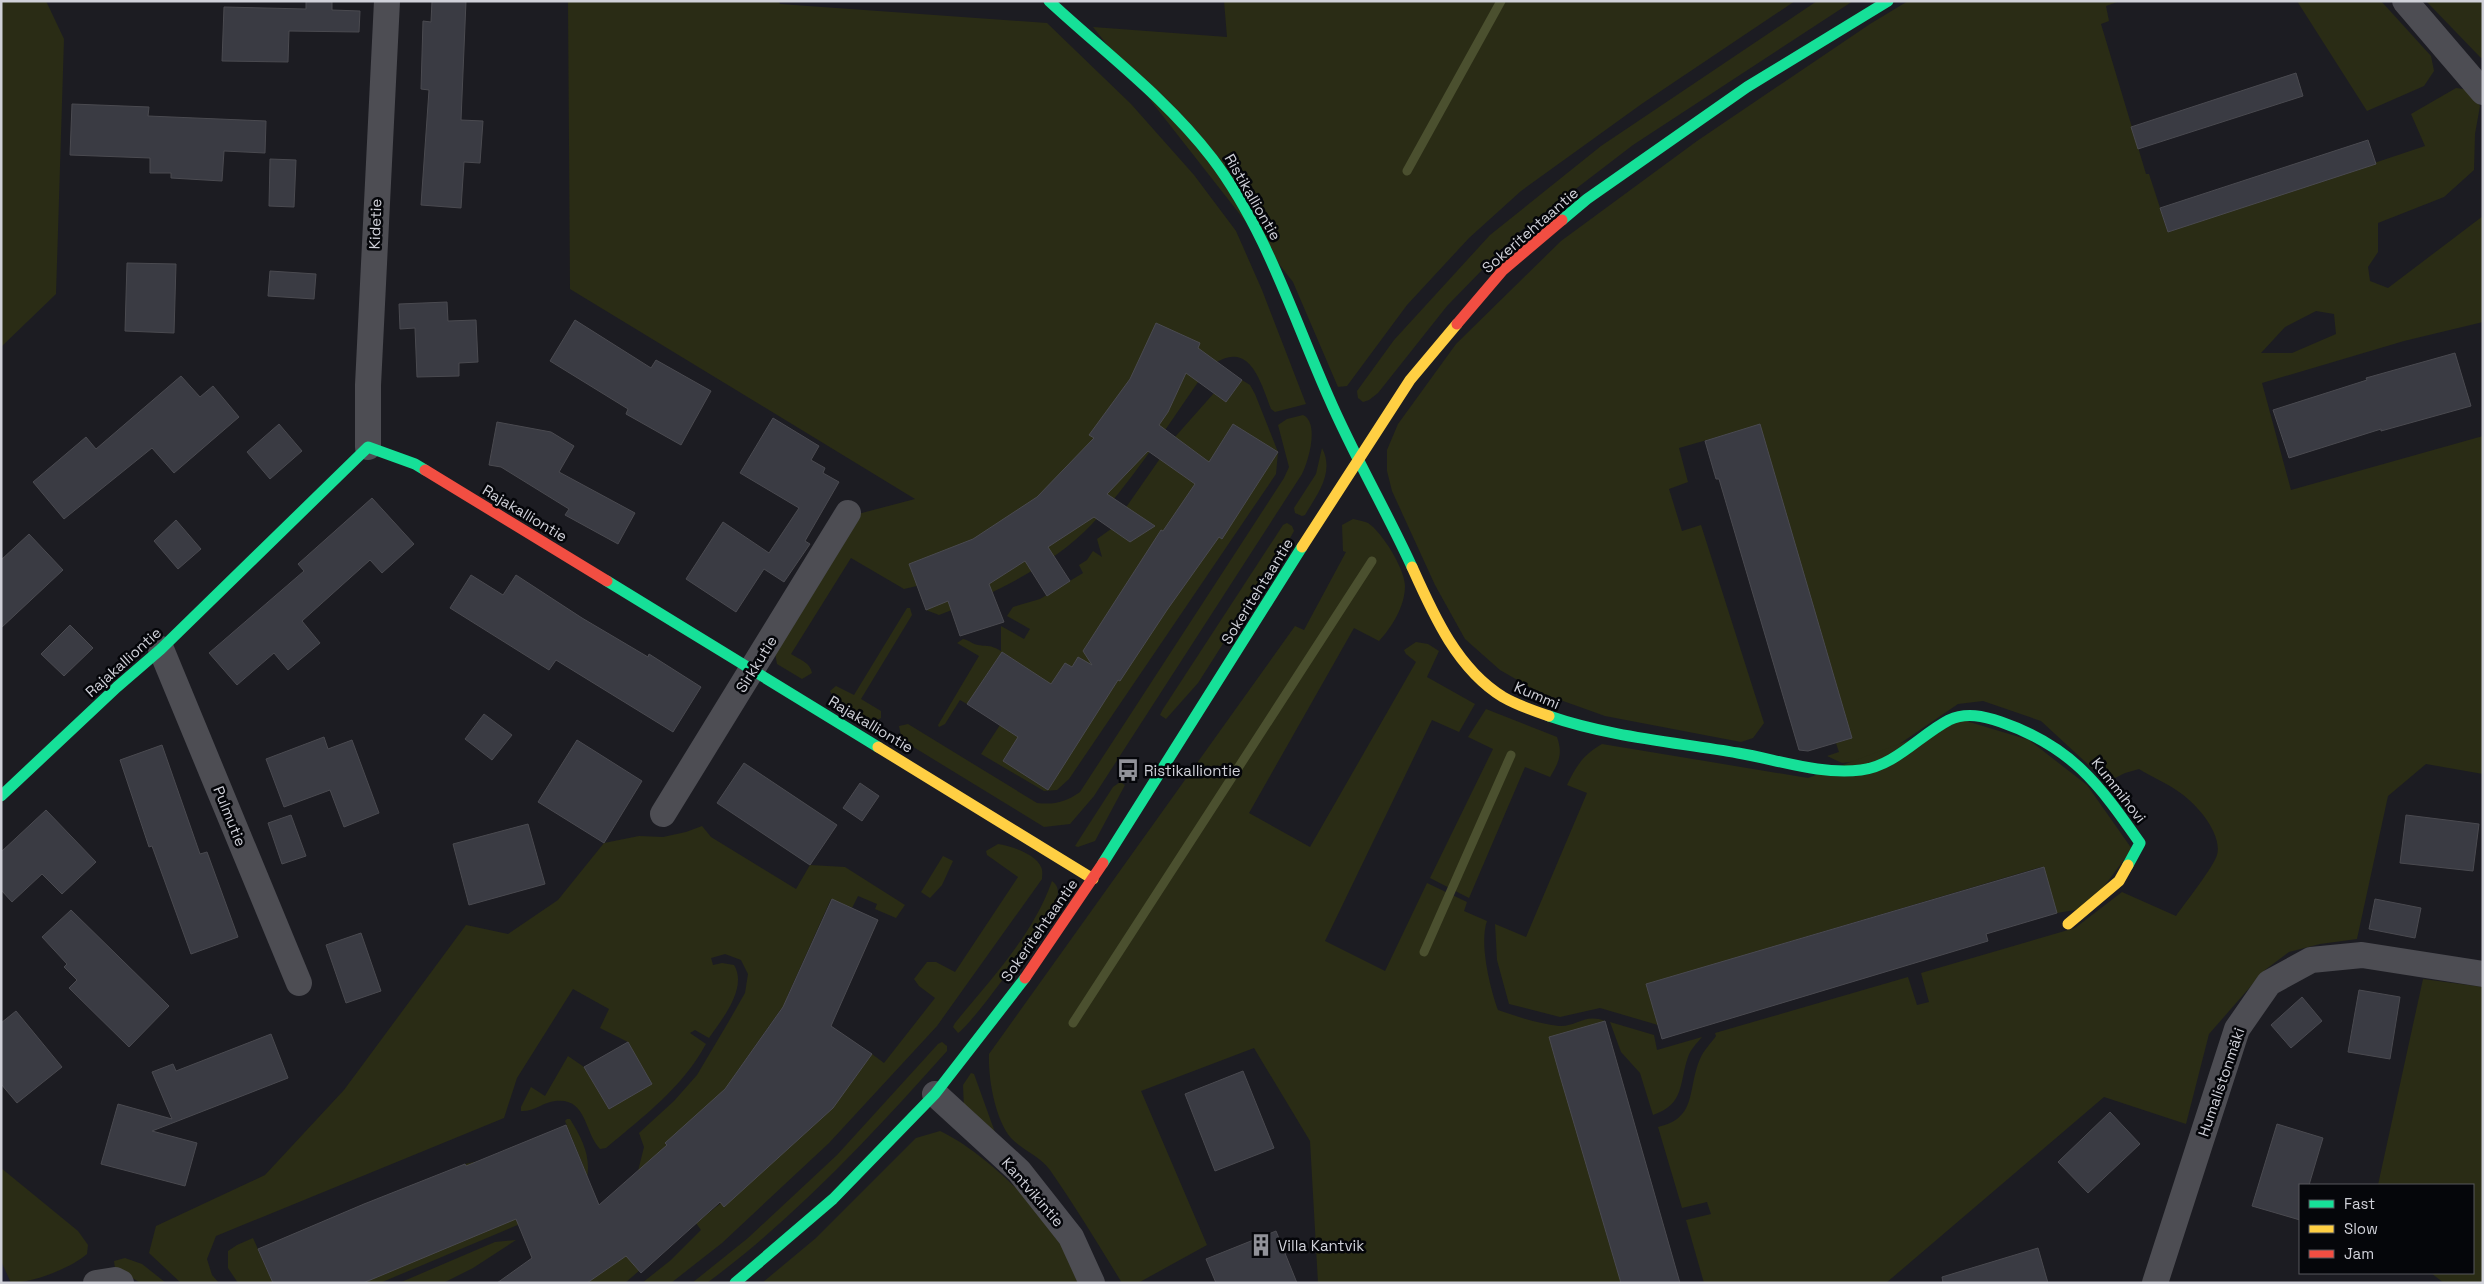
<svg xmlns="http://www.w3.org/2000/svg" width="2484" height="1284" viewBox="0 0 2484 1284" font-family="'Space Grotesk',sans-serif">
<style>
.built{fill:#1e1f2e}
.green{fill:#2a2c15;fill-rule:evenodd}
.lines{fill:none;stroke-linecap:round;stroke-linejoin:round}
.stream{stroke:#4b502f;stroke-width:9}
.building{fill:#3a3b43;stroke:#4a4a50}
.street{stroke:#4d4d53;stroke-width:26}
.fast{stroke:#16e098;stroke-width:11}
.slow{stroke:#ffcf43;stroke-width:11}
.jam{stroke:#f24e42;stroke-width:11}
.labels{text-anchor:middle;dominant-baseline:central;stroke-width:5;stroke-linejoin:round;paint-order:stroke}
.street-label{font-size:15px;fill:#d0d1d9;stroke:#05060a}
.poi-label{font-size:15px;fill:#d0d1d9;stroke:#05060a;text-anchor:start}
</style>
<rect width="100%" height="100%" fill="#1c1c22"/>
<!-- built -->
<path class="built" d="M 1,1261 L 4,1266 L 11,1283 L 1,1283 Z"/>
<!-- green -->
<g class="green">
<path d="M 1,1 L 46,1 L 64,39 L 56,294 L 1,347 Z"/>
<path d="M 568,1 L 779,1 L 780,4 L 1047,23 L 1131,104 L 1194,175 L 1236,231 L 1262,290 L 1306,404 L 1275,412 L 1271,409 C 1259,377 1248,337 1208,368 C 1171,420 1136,477 1092,524 C 1053,565 992,595 939,615 L 926,610 L 917,586 L 904,589 L 851,558 L 791,654 C 800,660 810,662 812,673 L 802,679 L 777,664 L 775,653 L 858,514 L 915,499 L 570,289 Z"/>
<path d="M 1224,1 L 1795,1 L 1643,103 L 1521,191 L 1469,238 L 1407,305 L 1347,386 L 1338,387 L 1293,282 L 1093,27 L 1227,37 Z"/>
<path d="M 1817,1 L 1853,1 L 1633,145 L 1518,233 L 1447,306 L 1378,393 L 1369,400 L 1363,402 L 1358,398 L 1357,391 L 1394,340 L 1490,235 L 1601,146 Z"/>
<path d="M 1908,1 L 2120,1 L 2106,6 L 2109,21 L 2101,24 L 2146,174 L 2149,174 L 2168,232 L 2425,146 L 2411,114 L 2456,88 L 2470,90 L 2480,106 L 2475,134 L 2474,170 L 2444,197 L 2378,223 L 2378,252 L 2368,267 L 2370,281 L 2388,288 L 2483,216 L 2483,322 L 2404,341 L 2262,383 L 2291,490 L 2483,436 L 2483,774 L 2426,764 L 2388,796 L 2357,939 L 2320,944 L 2289,952 L 2265,970 L 2209,1034 L 2186,1124 L 2104,1097 L 1886,1283 L 1704,1283 L 1686,1220 L 1711,1214 L 1707,1202 L 1682,1208 L 1658,1127 C 1698,1118 1687,1089 1700,1059 C 1703,1051 1711,1043 1716,1036 L 1715,1033 L 1908,977 L 1917,1005 L 1929,1002 L 1921,973 L 2075,928 L 2122,892 L 2176,916 C 2185,903 2213,868 2217,855 C 2223,834 2196,803 2179,792 C 2167,783 2152,777 2139,769 L 2125,773 L 2107,782 L 2041,721 L 1983,701 L 1958,704 L 1895,747 L 1859,761 L 1842,763 L 1827,756 L 1839,752 L 1836,743 L 1852,738 L 1759,425 L 1679,448 L 1688,482 L 1669,489 L 1682,531 L 1701,525 L 1764,723 L 1753,738 L 1741,742 L 1605,716 L 1538,692 L 1500,670 L 1465,639 L 1435,585 L 1392,491 L 1387,471 L 1387,450 L 1398,424 L 1456,344 L 1561,241 L 1697,141 L 1870,24 ZM 2316,311 L 2334,314 L 2336,334 L 2292,353 L 2261,353 L 2285,327 Z"/>
<path d="M 2297,1 L 2381,1 L 2431,56 L 2434,71 L 2424,86 L 2367,111 Z"/>
<path d="M 2426,1 L 2483,1 L 2483,58 L 2481,58 Z"/>
<path d="M 1242,380 L 1250,385 L 1255,394 L 1278,452 L 1276,474 L 1069,779 L 1057,790 L 1044,791 L 981,754 L 1000,725 L 1026,668 L 1002,652 L 967,704 L 960,700 L 945,724 L 939,727 L 938,725 L 979,656 L 957,643 L 963,639 C 969,640 972,644 978,645 C 989,647 989,644 1001,651 L 1001,626 L 1024,639 L 1030,629 L 1007,616 L 1013,607 L 1040,599 L 1083,573 L 1079,565 L 1087,560 L 1093,551 L 1102,557 L 1097,539 L 1111,529 L 1175,437 L 1214,393 L 1226,402 Z"/>
<path d="M 1303,415 C 1320,423 1308,462 1302,474 L 1094,796 L 1070,824 L 1044,827 L 902,740 L 899,726 L 908,724 L 1037,803 C 1054,805 1066,802 1080,792 L 1284,478 L 1289,467 L 1278,425 L 1287,419 Z"/>
<path d="M 1322,448 C 1335,473 1317,494 1305,515 L 1302,516 L 1295,513 L 1294,508 L 1316,474 Z"/>
<path d="M 1353,519 C 1357,520 1364,521 1368,523 C 1382,532 1405,569 1405,586 C 1405,606 1392,627 1379,641 L 1354,628 L 1249,813 L 1310,847 L 1416,662 L 1406,654 L 1404,650 L 1416,642 L 1428,644 L 1439,651 L 1427,677 L 1475,704 L 1459,732 L 1432,720 L 1325,941 L 1385,971 L 1427,883 L 1467,902 L 1464,911 L 1487,921 C 1479,943 1490,988 1498,1010 C 1518,1017 1539,1024 1559,1026 C 1577,1027 1584,1013 1605,1021 L 1592,1184 L 1621,1283 L 1318,1283 L 1310,1141 L 1254,1048 L 1141,1091 L 1207,1245 L 1138,1283 L 1122,1283 C 1098,1244 1075,1206 1050,1170 C 1040,1156 1022,1150 1011,1138 C 995,1119 988,1078 989,1054 L 1295,626 L 1304,630 L 1346,552 L 1343,551 L 1342,525 Z"/>
<path d="M 1287,523 L 1292,526 L 1294,531 L 1289,540 L 1198,683 L 1166,719 L 1160,715 L 1163,709 L 1283,525 Z"/>
<path d="M 907,608 L 910,608 L 912,615 L 861,699 L 881,711 L 881,718 L 874,722 L 834,698 L 830,691 L 836,686 L 854,695 Z"/>
<path d="M 1486,709 L 1557,737 C 1563,754 1559,762 1550,777 L 1525,767 L 1469,898 L 1430,878 L 1493,749 L 1468,737 Z"/>
<path d="M 1963,720 L 2029,740 L 2087,785 L 2132,849 L 2088,908 L 2057,913 L 2041,867 L 1647,984 L 1658,1025 L 1600,1008 L 1560,1017 L 1509,1004 L 1497,960 L 1495,924 L 1526,937 L 1587,793 L 1567,785 C 1576,766 1584,754 1602,744 L 1808,778 Z"/>
<path d="M 1120,782 L 1125,785 L 1095,841 L 1078,847 L 1075,846 L 1113,787 Z"/>
<path d="M 702,826 L 711,837 L 796,889 L 810,865 L 845,867 L 905,905 L 896,918 L 875,909 L 877,904 L 858,896 L 852,908 L 831,899 L 787,997 L 834,1019 L 823,1038 L 781,1009 L 734,1076 L 700,1181 L 638,1171 L 644,1147 L 639,1133 L 674,1101 L 697,1075 L 729,1021 L 745,993 L 748,974 L 741,960 L 725,954 L 711,958 L 713,965 L 722,963 L 734,965 C 748,988 722,1019 709,1038 L 695,1030 L 690,1033 L 706,1044 C 682,1088 644,1116 606,1148 L 600,1149 C 584,1132 587,1097 555,1101 C 544,1102 533,1112 521,1111 L 521,1107 L 531,1087 L 545,1096 L 568,1056 L 584,1067 L 609,1109 L 652,1084 L 628,1042 L 600,1028 L 609,1009 L 573,989 L 517,1078 L 504,1118 L 216,1236 L 207,1259 L 212,1275 L 219,1283 L 181,1283 L 149,1253 L 156,1226 L 265,1175 L 344,1090 L 466,925 L 508,934 L 558,900 L 604,843 L 639,836 L 663,837 L 686,832 Z"/>
<path d="M 998,844 C 1011,846 1036,854 1041,867 C 1043,870 1042,876 1042,879 L 937,1026 L 829,1143 L 722,1243 L 671,1283 L 642,1283 L 671,1260 L 701,1230 L 696,1223 L 741,1187 L 851,1083 L 872,1054 L 884,1063 L 935,998 L 919,986 L 914,979 L 927,962 L 936,962 L 955,972 L 1018,877 L 987,855 L 986,851 Z"/>
<path d="M 943,856 L 953,861 L 942,885 L 930,898 L 921,892 Z"/>
<path d="M 1052,881 C 1059,886 1059,893 1056,901 C 1049,918 971,1026 958,1033 L 953,1027 L 955,1023 C 991,979 1033,935 1052,881 Z"/>
<path d="M 2423,979 L 2483,987 L 2483,1283 L 2444,1283 L 2431,1273 L 2473,1273 L 2473,1185 L 2378,1185 Z"/>
<path d="M 1610,1022 L 1654,1035 L 1657,1050 L 1702,1037 C 1697,1043 1690,1050 1688,1057 C 1679,1083 1685,1104 1653,1115 L 1640,1073 L 1621,1052 Z"/>
<path d="M 942,1042 L 947,1046 L 947,1051 C 873,1134 797,1216 707,1283 L 692,1283 L 748,1238 L 837,1155 L 938,1044 Z"/>
<path d="M 971,1073 L 974,1074 L 997,1138 L 964,1109 L 963,1085 Z"/>
<path d="M 567,1119 L 570,1119 C 584,1142 593,1160 585,1187 L 520,1224 L 380,1283 L 309,1283 L 484,1209 L 465,1164 L 479,1161 L 498,1206 L 585,1170 L 565,1121 Z"/>
<path d="M 940,1131 C 983,1151 1043,1209 1066,1251 C 1072,1261 1076,1272 1080,1283 L 762,1283 L 816,1238 L 916,1138 Z"/>
<path d="M 1,1168 L 78,1231 L 88,1245 L 87,1254 C 71,1268 32,1283 11,1283 L 1,1261 Z"/>
<path d="M 670,1211 L 687,1229 L 625,1283 L 587,1283 Z"/>
<path d="M 253,1238 L 273,1283 L 238,1283 L 228,1268 L 228,1251 L 237,1245 Z"/>
<path d="M 516,1240 L 473,1268 L 443,1283 L 399,1283 L 495,1242 Z"/>
<path d="M 125,1258 L 142,1264 L 166,1283 L 141,1283 L 115,1268 L 114,1261 Z"/>
</g>
<g class="lines">
<!-- stream -->
<g class="stream">
<path d="M 1407,171 L 1501,1"/>
<path d="M 1424,952 L 1511,755"/>
<path d="M 1073,1023 L 1372,561"/>
</g>
</g>
<!-- building -->
<g class="building">
<path d="M 306,1 L 332,1 L 332,10 L 360,11 L 359,32 L 289,31 L 288,62 L 222,61 L 224,7 L 306,9 Z"/>
<path d="M 432,1 L 466,1 L 461,120 L 483,121 L 480,163 L 464,162 L 461,208 L 421,205 L 429,90 L 421,89 L 423,21 L 431,22 Z"/>
<path d="M 2296,73 L 2303,96 L 2138,149 L 2131,127 Z"/>
<path d="M 72,104 L 149,107 L 148,116 L 266,121 L 265,153 L 224,151 L 222,181 L 171,178 L 171,173 L 150,173 L 150,158 L 70,155 Z"/>
<path d="M 2368,140 L 2376,164 L 2168,232 L 2160,208 Z"/>
<path d="M 270,159 L 296,160 L 294,207 L 269,206 Z"/>
<path d="M 127,263 L 176,264 L 174,333 L 125,331 Z"/>
<path d="M 270,271 L 316,274 L 314,299 L 268,296 Z"/>
<path d="M 447,302 L 448,321 L 476,320 L 478,362 L 459,363 L 459,376 L 417,377 L 415,328 L 400,329 L 399,304 Z"/>
<path d="M 575,320 L 651,368 L 656,360 L 711,391 L 681,445 L 626,414 L 628,409 L 550,361 Z"/>
<path d="M 1156,323 L 1200,343 L 1198,348 L 1242,380 L 1226,402 L 1186,373 L 1168,412 L 1159,425 L 1209,462 L 1233,424 L 1278,452 L 1222,539 L 1219,537 L 1167,610 L 1120,681 L 1118,680 L 1048,790 L 1003,761 L 1018,737 L 967,704 L 1002,652 L 1051,684 L 1065,663 L 1072,667 L 1078,657 L 1092,665 L 1083,651 L 1161,530 L 1163,531 L 1195,484 L 1148,451 L 1107,494 L 1155,526 L 1130,542 L 1094,517 L 1048,547 L 1070,581 L 1047,596 L 1025,561 L 989,584 L 1004,622 L 960,636 L 948,601 L 926,610 L 909,564 L 973,539 L 1037,497 L 1094,438 L 1089,435 L 1130,379 Z"/>
<path d="M 2455,353 L 2471,406 L 2381,431 L 2381,429 L 2289,458 L 2273,410 L 2367,380 L 2366,378 Z"/>
<path d="M 181,376 L 200,397 L 213,386 L 239,417 L 174,473 L 152,448 L 64,519 L 33,482 L 86,437 L 96,449 Z"/>
<path d="M 773,418 L 819,446 L 811,460 L 825,468 L 823,473 L 839,482 L 805,541 L 810,544 L 784,582 L 764,569 L 736,612 L 686,579 L 723,522 L 769,553 L 799,508 L 740,473 Z"/>
<path d="M 497,422 L 551,432 L 574,446 L 559,472 L 635,513 L 618,544 L 565,515 L 569,509 L 501,467 L 489,465 Z"/>
<path d="M 279,424 L 302,451 L 270,479 L 247,452 Z"/>
<path d="M 1760,424 L 1852,738 L 1808,751 L 1799,750 L 1719,479 L 1716,479 L 1705,441 Z"/>
<path d="M 372,498 L 414,544 L 382,573 L 370,560 L 302,621 L 320,643 L 288,670 L 274,653 L 237,685 L 209,653 L 304,571 L 298,564 Z"/>
<path d="M 176,520 L 201,549 L 178,569 L 154,541 Z"/>
<path d="M 29,534 L 63,570 L 1,628 L 1,560 Z"/>
<path d="M 471,575 L 503,595 L 516,575 L 582,618 L 648,657 L 649,654 L 701,687 L 673,732 L 556,660 L 549,670 L 450,608 Z"/>
<path d="M 70,625 L 93,648 L 64,676 L 41,654 Z"/>
<path d="M 484,714 L 512,735 L 492,760 L 465,739 Z"/>
<path d="M 324,737 L 328,749 L 352,740 L 379,813 L 344,827 L 330,790 L 284,807 L 266,759 Z"/>
<path d="M 577,740 L 642,781 L 604,843 L 538,802 Z"/>
<path d="M 162,745 L 200,854 L 207,852 L 238,937 L 191,954 L 152,846 L 149,847 L 120,760 Z"/>
<path d="M 744,763 L 837,825 L 810,865 L 717,803 Z"/>
<path d="M 860,783 L 879,796 L 862,821 L 843,808 Z"/>
<path d="M 46,810 L 96,862 L 62,894 L 42,874 L 12,902 L 1,890 L 1,852 Z"/>
<path d="M 291,815 L 306,856 L 282,864 L 268,823 Z"/>
<path d="M 2406,815 L 2479,824 L 2473,871 L 2400,863 Z"/>
<path d="M 528,824 L 545,884 L 469,905 L 453,844 Z"/>
<path d="M 2044,867 L 2057,913 L 1986,934 L 1988,941 L 1662,1039 L 1646,984 Z"/>
<path d="M 832,899 L 878,920 L 831,1026 L 872,1054 L 833,1108 L 724,1207 L 720,1202 L 641,1273 L 626,1256 L 587,1283 L 497,1283 L 532,1258 L 516,1219 L 363,1283 L 273,1283 L 258,1249 L 364,1204 L 465,1164 L 466,1166 L 566,1125 L 599,1205 L 667,1145 L 665,1143 L 725,1089 L 783,1007 Z"/>
<path d="M 2375,899 L 2421,908 L 2415,938 L 2369,929 Z"/>
<path d="M 71,910 L 169,1006 L 129,1047 L 69,988 L 77,980 L 64,967 L 67,964 L 42,937 Z"/>
<path d="M 361,933 L 381,991 L 346,1003 L 326,945 Z"/>
<path d="M 2359,990 L 2400,997 L 2390,1059 L 2348,1052 Z"/>
<path d="M 2302,997 L 2322,1021 L 2291,1048 L 2271,1025 Z"/>
<path d="M 16,1011 L 62,1067 L 17,1103 L 1,1084 L 1,1023 Z"/>
<path d="M 1605,1021 L 1680,1283 L 1621,1283 L 1560,1076 L 1549,1037 Z"/>
<path d="M 271,1034 L 288,1078 L 152,1131 L 197,1143 L 185,1186 L 101,1164 L 118,1104 L 172,1119 L 152,1072 L 173,1064 L 176,1071 Z"/>
<path d="M 628,1042 L 652,1084 L 609,1109 L 584,1067 Z"/>
<path d="M 1243,1071 L 1274,1148 L 1215,1171 L 1185,1094 Z"/>
<path d="M 2110,1112 L 2140,1144 L 2088,1193 L 2058,1162 Z"/>
<path d="M 2277,1124 L 2323,1138 L 2309,1185 L 2300,1185 L 2300,1220 L 2252,1206 Z"/>
<path d="M 1276,1231 L 1297,1283 L 1216,1283 L 1206,1259 Z"/>
<path d="M 2038,1248 L 2048,1283 L 1943,1283 L 1942,1277 Z"/>
</g>
<g class="lines">
<!-- street -->
<g class="street">
<path d="M 2405,1 L 2483,92"/>
<path d="M 368,447 L 368,385 L 387,1"/>
<path d="M 161,649 L 299,983"/>
<path d="M 663,814 L 848,513"/>
<path d="M 935,1094 L 1019,1171 L 1071,1237 L 1092,1283"/>
<path d="M 96,1283 L 115,1280 L 121,1283"/>
<path d="M 2155,1283 L 2237,1029 L 2269,983 L 2311,960 L 2362,955 L 2483,974"/>
</g>
<!-- fast -->
<g class="fast">
<path d="M 1049,1 C 1104,52 1166,98 1212,158 C 1266,229 1293,317 1329,398 C 1354,456 1386,510 1412,567"/>
<path d="M 1562,220 L 1587,199 L 1747,87 L 1888,1"/>
<path d="M 607,581 L 878,747"/>
<path d="M 1549,716 C 1610,737 1675,742 1738,753 C 1779,760 1820,775 1861,770 C 1895,766 1920,735 1949,720 C 1966,712 1984,716 2001,722 C 2071,746 2099,784 2140,843 L 2128,865"/>
<path d="M 1,796 L 117,687 L 161,649 L 368,447 L 415,464 L 425,470"/>
<path d="M 1103,863 L 1302,547"/>
<path d="M 735,1283 L 833,1199 L 935,1094 L 1025,978"/>
</g>
<!-- slow -->
<g class="slow">
<path d="M 1302,547 L 1410,380 L 1457,324"/>
<path d="M 1412,567 C 1433,614 1457,669 1503,697 C 1517,705 1534,711 1549,716"/>
<path d="M 878,747 L 1093,879"/>
<path d="M 2068,924 L 2119,881 L 2128,865"/>
</g>
<!-- jam -->
<g class="jam">
<path d="M 1457,324 L 1503,270 L 1562,220"/>
<path d="M 425,470 L 607,581"/>
<path d="M 1025,978 L 1103,863"/>
</g>
</g>
<!-- icons -->
<defs>
<symbol id="bus-bare" viewBox="-9 -9 18 18"><path d="M-5-6H5V4H4V6H2V4H-2V6H-4V4H-5ZM-3.5-4V0h7V-4ZM-3.5 1.2v1.5H-2V1.2ZM2 1.2v1.5H3.5V1.2Z" fill="#919299" stroke="#05060a" stroke-width="2.5" paint-order="stroke"/></symbol>
<symbol id="building-bare" viewBox="-9 -9 18 18"><path d="M-4-6H4V6H1V3H-1V6H-4ZM-2.5-4.3h1.7v1.8h-1.7ZM.8-4.3h1.7v1.8H.8ZM-2.5-1h1.7V.8h-1.7ZM.8-1h1.7V.8H.8Z" fill="#919299" stroke="#05060a" stroke-width="2.5" paint-order="stroke"/></symbol>
</defs>
<g fill-rule="evenodd">
<use href="#bus-bare" x="1112" y="754" width="32" height="32"/>
<use href="#building-bare" x="1245" y="1229" width="32" height="32"/>
</g>
<g class="labels">
<!-- street labels -->
<g class="street-label">
<text transform="translate(1253 197) rotate(60)">Ristikalliontie</text>
<text transform="translate(375 224) rotate(-88)">Kidetie</text>
<text transform="translate(1530 230) rotate(-41)">Sokeritehtaantie</text>
<text transform="translate(525 513) rotate(31)">Rajakalliontie</text>
<text transform="translate(1257 591) rotate(-58)">Sokeritehtaantie</text>
<text transform="translate(123 662) rotate(-42)">Rajakalliontie</text>
<text transform="translate(756 664) rotate(-58)">Sirkkutie</text>
<text transform="translate(1537 695) rotate(23)">Kummi</text>
<text transform="translate(871 724) rotate(31)">Rajakalliontie</text>
<text transform="translate(2119 790) rotate(52)">Kummihovi</text>
<text transform="translate(230 816) rotate(68)">Pulmutie</text>
<text transform="translate(1039 930) rotate(-55)">Sokeritehtaantie</text>
<text transform="translate(2221 1082) rotate(-71)">Humalistonmäki</text>
<text transform="translate(1033 1192) rotate(49)">Kantvikintie</text>
</g>
<!-- poi labels -->
<g class="poi-label">
<text x="1144" y="770">Ristikalliontie</text>
<text x="1278" y="1245">Villa Kantvik</text>
</g>
</g>
<!-- border -->
<rect width="2484" height="1284" fill="none" stroke="#d0d1d9" stroke-width="5"/>
<!-- legend -->
<rect x="2299" y="1184" width="175" height="90" fill="#05060a" stroke="#56575d"/>
<rect x="2309" y="1200" width="25" height="8" fill="#16e098" stroke="#56575d"/>
<text x="2344" y="1209" font-size="15" fill="#d0d1d9">Fast</text>
<rect x="2309" y="1225" width="25" height="8" fill="#ffcf43" stroke="#56575d"/>
<text x="2344" y="1234" font-size="15" fill="#d0d1d9">Slow</text>
<rect x="2309" y="1250" width="25" height="8" fill="#f24e42" stroke="#56575d"/>
<text x="2344" y="1259" font-size="15" fill="#d0d1d9">Jam</text>
</svg>
